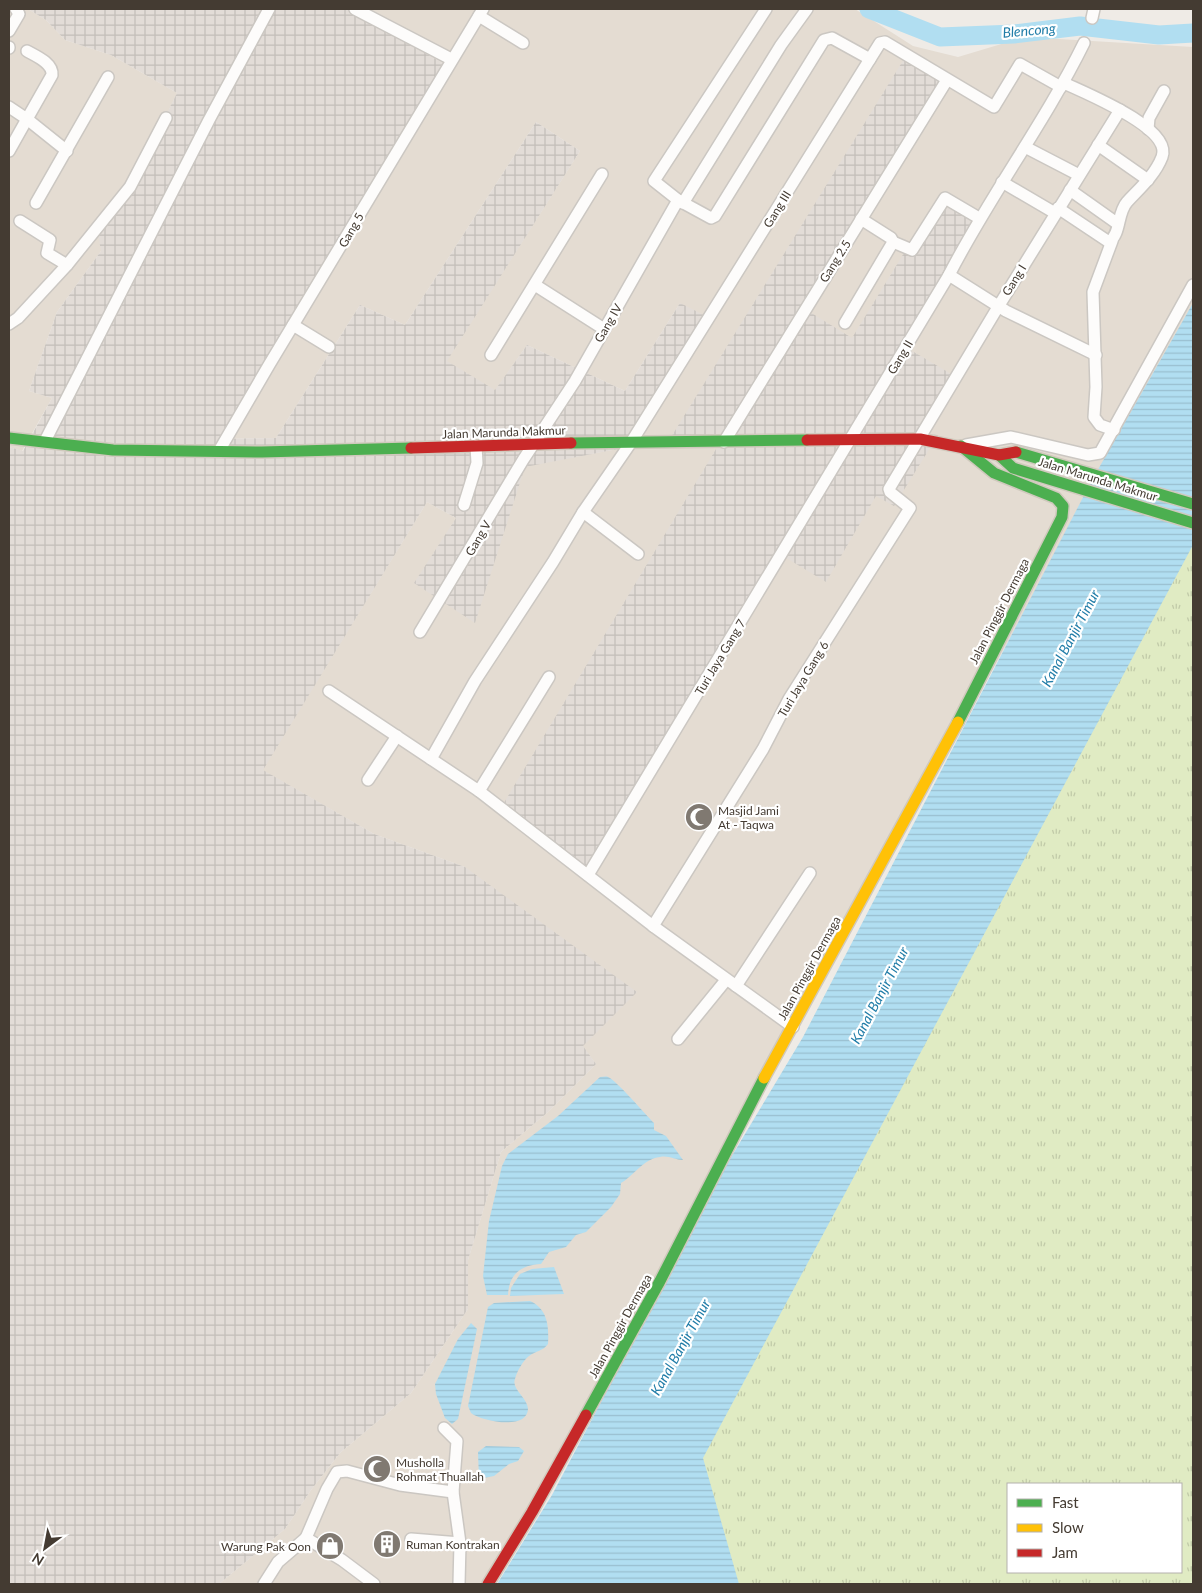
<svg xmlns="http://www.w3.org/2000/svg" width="1202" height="1593" viewBox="0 0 1202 1593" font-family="Lato,sans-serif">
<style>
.residential{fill:#e4dcd2}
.industrial{fill:url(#industrial-grid)}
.grass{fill:url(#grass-tufts);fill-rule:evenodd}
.water{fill:url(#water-rules)}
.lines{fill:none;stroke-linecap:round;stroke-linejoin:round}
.river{stroke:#b1def1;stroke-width:19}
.street-casing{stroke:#cbc7c2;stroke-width:14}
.fast-casing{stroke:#d0c9bd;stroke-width:14}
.slow-casing{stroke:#d0c9bd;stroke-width:14}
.jam-casing{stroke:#d0c9bd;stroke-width:14}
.street{stroke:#fdfcfb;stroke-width:11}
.fast{stroke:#4caf50;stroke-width:11}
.slow{stroke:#ffc107;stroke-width:11}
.jam{stroke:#c62828;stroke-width:11}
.labels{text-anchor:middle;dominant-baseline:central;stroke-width:4.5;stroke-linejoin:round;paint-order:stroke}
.street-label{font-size:12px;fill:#443b32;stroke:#fff}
.poi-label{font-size:12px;fill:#443b32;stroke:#fff;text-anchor:start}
.water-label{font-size:14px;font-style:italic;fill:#217da8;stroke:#fff}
</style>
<defs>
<pattern id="industrial-grid" width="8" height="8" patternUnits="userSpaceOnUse" patternTransform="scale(1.25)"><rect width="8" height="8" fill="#e2dcd7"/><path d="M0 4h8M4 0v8" fill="none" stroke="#c3beb9"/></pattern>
<pattern id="grass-tufts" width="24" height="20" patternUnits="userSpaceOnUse" patternTransform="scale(1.25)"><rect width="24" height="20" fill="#e0ebc3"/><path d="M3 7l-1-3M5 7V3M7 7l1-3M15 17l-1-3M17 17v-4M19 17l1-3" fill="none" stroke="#c1caa8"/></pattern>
<pattern id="water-rules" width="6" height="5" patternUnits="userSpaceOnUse" patternTransform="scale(1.25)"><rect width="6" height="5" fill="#b1def1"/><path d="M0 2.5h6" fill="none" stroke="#99bfcf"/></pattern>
</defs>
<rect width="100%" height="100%" fill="#efebe6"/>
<!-- residential -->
<g class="residential">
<path d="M 9,9 L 28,9 L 46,20 L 65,40 L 111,55 L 177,93 L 101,251 L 57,312 L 29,391 L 52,398 L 22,451 L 9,447 Z"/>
<path d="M 347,9 L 855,9 L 913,46 L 958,57 L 1025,37 L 1193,47 L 1193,304 L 492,1584 L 219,1584 L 285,1529 L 311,1490 L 340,1453 L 411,1393 L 468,1309 L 468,1260 L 501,1152 L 548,1112 L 596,1064 L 582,1046 L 465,867 L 374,834 L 262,770 L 427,502 L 456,518 L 525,466 L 623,448 L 680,303 L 625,391 L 527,345 L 495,391 L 446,361 L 580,151 L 536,122 L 405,325 L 360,305 L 276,438 L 218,439 L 450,67 Z"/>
</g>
<!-- industrial -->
<g class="industrial">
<path d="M 28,9 L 347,9 L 450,67 L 218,439 L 276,438 L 360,305 L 405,325 L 536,122 L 580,151 L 447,361 L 495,390 L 527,345 L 625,391 L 680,303 L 704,315 L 623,448 L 525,467 L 475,623 L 414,583 L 456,518 L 427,502 L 263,770 L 374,834 L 465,867 L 637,992 L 583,1046 L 596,1064 L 548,1112 L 501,1152 L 468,1260 L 468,1309 L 411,1393 L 340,1453 L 311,1490 L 285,1529 L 219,1584 L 9,1584 L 9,447 L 23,451 L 52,398 L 29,391 L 57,312 L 101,251 L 98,234 L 130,187 L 177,93 L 111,55 L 65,40 L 46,20 Z"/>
<path d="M 904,59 L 941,82 L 800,306 L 852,338 L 940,194 L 979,217 L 902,345 L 953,375 L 921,433 L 938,435 L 894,506 L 876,496 L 826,582 L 778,553 L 581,878 L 499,811 L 719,444 L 668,442 Z"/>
</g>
<!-- grass -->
<path class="grass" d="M 1193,533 L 1193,1584 L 732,1584 L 694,1462 ZM 1008,1484 L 1181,1484 L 1181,1572 L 1008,1572 Z"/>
<!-- water -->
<g class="water">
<path d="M 1193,303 L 1193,545 L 703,1458 L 739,1584 L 497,1584 L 552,1495 L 724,1169 L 803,1037 L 1092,480 Z"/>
<path d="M 600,1077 C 603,1077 606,1076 608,1077 C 615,1079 646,1115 654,1123 L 654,1130 L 666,1136 L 683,1160 C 675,1160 668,1155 660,1157 C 643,1159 635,1175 621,1183 L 620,1194 L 611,1207 L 586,1232 L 576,1235 L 566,1247 L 549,1252 L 541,1264 C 521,1265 509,1274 508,1295 L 487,1295 L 483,1276 L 489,1221 L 502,1166 L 508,1154 L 558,1116 Z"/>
<path d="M 554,1267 L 564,1294 L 510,1296 L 511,1288 L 520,1274 L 532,1269 Z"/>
<path d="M 530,1301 C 548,1309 549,1327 548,1344 C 543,1351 536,1351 529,1356 C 523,1361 517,1371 515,1379 C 511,1389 528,1398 528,1409 C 527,1431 481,1421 471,1413 L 468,1406 L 488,1307 L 494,1303 Z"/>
<path d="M 471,1323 L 477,1329 L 458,1419 L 452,1424 L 445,1418 L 436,1394 L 435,1384 L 458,1339 Z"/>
<path d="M 486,1446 L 519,1447 L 524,1451 L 518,1461 L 509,1464 L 494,1476 L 479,1479 L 478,1452 Z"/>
</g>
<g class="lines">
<!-- river -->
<path class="river" d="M 869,9 L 940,37 L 1014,34 L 1080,26 L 1159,35 L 1193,33"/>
<defs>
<g id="street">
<path d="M 355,9 L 451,59"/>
<path d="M 766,9 L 654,181 L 678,200 L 711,218 L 715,216 L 824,40 L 832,38 L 870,59"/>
<path d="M 479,16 L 523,43"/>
<path d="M 1092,18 L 1094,9"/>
<path d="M 9,31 L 19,14 L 16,9"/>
<path d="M 9,47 L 9,48"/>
<path d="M 27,51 C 36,56 53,63 52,75 L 27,119 L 67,151"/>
<path d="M 9,107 L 27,119 L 9,151"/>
<path d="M 1148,129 L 1149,118 L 1164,91"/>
<path d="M 1098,145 L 1148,180"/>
<path d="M 1025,147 L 1079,175"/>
<path d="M 1002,182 L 1055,213"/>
<path d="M 1070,190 L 1118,224"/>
<path d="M 36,203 L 108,77"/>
<path d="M 683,203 L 781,45 L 807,9"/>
<path d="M 1058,208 L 1109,242 C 1121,234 1117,213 1127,202 C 1140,188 1155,175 1162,157 C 1173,128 1085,93 1064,83"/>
<path d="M 20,221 L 50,240 L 47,253 L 67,265"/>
<path d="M 1112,241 L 1093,292 L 1096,387 L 1094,417 L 1100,425 L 1114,430"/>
<path d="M 893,242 L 912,250 L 945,198 L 979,218"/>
<path d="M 949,275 L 1006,311 L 1096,355"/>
<path d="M 535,285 L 604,329"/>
<path d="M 845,323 L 893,242 L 891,238 L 861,219"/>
<path d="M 9,324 L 18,318 L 67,265 L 130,187 L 166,118"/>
<path d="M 293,325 L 329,347"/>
<path d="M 491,355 L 602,174"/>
<path d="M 45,441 L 209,120 L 269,9"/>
<path d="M 724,442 L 947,80"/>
<path d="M 966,445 L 1011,437 L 1088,455 L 1100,453 L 1193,285"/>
<path d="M 219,451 L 269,365 L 483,9"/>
<path d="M 464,505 L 477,463 L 476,446"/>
<path d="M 583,512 L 638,554"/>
<path d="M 420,632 L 523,460 L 575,381 L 678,200"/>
<path d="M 329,691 L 479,791 L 653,926 L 793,1027"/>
<path d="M 431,759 L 475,681 L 553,562 L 583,512 L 632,441 L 880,43 L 885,42 L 994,107 L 1020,64 L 1061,87"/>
<path d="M 368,780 L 397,736"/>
<path d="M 479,791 L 549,677"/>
<path d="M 588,875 L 949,275 C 990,195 1044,124 1084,43"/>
<path d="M 653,926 L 763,749 L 789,699 L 910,508 L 890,492 L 889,489 L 998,307 L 1120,110"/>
<path d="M 736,986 L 810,873"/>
<path d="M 678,1039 L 726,980"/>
<path d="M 411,1539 L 460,1543 L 453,1492 L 457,1441 L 444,1428"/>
<path d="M 264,1584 L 278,1562 L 306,1538"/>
<path d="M 374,1584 L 342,1560 L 306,1538 L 327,1489 L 337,1472 L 347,1471 L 400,1485 L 453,1492"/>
<path d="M 459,1584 L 460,1543"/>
</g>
<g id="fast">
<path d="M 9,438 L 113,450 L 262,452 L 411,448"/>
<path d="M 571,443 L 807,440"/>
<path d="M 1016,452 L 1193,504"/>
<path d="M 999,455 L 1013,468 L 1193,523"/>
<path d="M 958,722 L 1062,517 L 1063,506 L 1056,498 L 994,473 L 961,446"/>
<path d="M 586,1415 L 660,1281 L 764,1078"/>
</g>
<path id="slow" d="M 764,1078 L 958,722"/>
<g id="jam">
<path d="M 807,440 L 920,439 L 999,455 L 1016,452"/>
<path d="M 411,448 L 571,443"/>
<path d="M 488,1584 L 532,1512 L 586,1415"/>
</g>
</defs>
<!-- street casing -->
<use href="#street" class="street-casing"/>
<!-- fast casing -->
<use href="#fast" class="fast-casing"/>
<!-- slow casing -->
<use href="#slow" class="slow-casing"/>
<!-- jam casing -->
<use href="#jam" class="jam-casing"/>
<!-- street -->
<use href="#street" class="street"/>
<!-- fast -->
<use href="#fast" class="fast"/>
<!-- slow -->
<use href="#slow" class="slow"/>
<!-- jam -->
<use href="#jam" class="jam"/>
</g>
<!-- icons -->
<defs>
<symbol id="mosque-disc" viewBox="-11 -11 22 22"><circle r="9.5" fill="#807971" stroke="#fff"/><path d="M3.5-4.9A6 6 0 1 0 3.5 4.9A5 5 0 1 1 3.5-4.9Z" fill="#fff"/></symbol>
<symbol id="building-disc" viewBox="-11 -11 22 22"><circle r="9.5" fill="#807971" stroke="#fff"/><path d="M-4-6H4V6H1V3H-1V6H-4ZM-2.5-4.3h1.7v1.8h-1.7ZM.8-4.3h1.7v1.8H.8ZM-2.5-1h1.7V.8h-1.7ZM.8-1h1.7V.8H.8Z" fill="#fff"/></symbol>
<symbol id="shop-disc" viewBox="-11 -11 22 22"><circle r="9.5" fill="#807971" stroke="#fff"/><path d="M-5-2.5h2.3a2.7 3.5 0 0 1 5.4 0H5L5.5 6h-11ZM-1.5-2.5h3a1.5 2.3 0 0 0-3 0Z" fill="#fff"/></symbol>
</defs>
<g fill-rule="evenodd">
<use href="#mosque-disc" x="683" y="801" width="32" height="32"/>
<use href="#mosque-disc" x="361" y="1453" width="32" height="32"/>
<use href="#building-disc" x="371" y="1528" width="32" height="32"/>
<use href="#shop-disc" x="314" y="1530" width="32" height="32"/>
</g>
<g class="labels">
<!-- street labels -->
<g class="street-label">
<text transform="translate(777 209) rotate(-58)">Gang III</text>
<text transform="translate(351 230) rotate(-60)">Gang 5</text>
<text transform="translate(835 261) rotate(-58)">Gang 2.5</text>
<text transform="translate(1014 280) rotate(-58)">Gang I</text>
<text transform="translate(608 323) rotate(-60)">Gang IV</text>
<text transform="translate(900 357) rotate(-59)">Gang II</text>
<text transform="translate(504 432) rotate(-2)">Jalan Marunda Makmur</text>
<text transform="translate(1098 479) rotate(17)">Jalan Marunda Makmur</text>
<text transform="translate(478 538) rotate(-60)">Gang V</text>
<text transform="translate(999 611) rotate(-63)">Jalan Pinggir Dermaga</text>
<text transform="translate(720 657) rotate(-59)">Turi Jaya Gang 7</text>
<text transform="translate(803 679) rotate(-59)">Turi Jaya Gang 6</text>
<text transform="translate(809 968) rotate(-61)">Jalan Pinggir Dermaga</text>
<text transform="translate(620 1326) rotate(-61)">Jalan Pinggir Dermaga</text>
</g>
<!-- poi labels -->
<g class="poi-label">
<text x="718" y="810">Masjid Jami<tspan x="718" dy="14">At - Taqwa</tspan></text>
<text x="396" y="1462">Musholla<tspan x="396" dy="14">Rohmat Thuallah</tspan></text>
<text x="406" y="1544">Ruman Kontrakan</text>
<text x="311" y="1546" text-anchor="end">Warung Pak Oon</text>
</g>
<!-- water labels -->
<g class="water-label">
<text transform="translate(1029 30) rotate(-5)">Blencong</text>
<text transform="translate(1070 638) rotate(-62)">Kanal Banjir Timur</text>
<text transform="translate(879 995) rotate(-62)">Kanal Banjir Timur</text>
<text transform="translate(680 1347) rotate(-61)">Kanal Banjir Timur</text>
</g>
</g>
<!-- border -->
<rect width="1202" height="1593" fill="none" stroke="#443b32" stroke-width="20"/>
<!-- legend -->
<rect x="1007" y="1483" width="175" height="90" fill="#ffffff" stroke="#b4b1ad"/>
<rect x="1017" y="1499" width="25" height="8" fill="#4caf50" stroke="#b4b1ad"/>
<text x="1052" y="1508" font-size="15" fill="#443b32">Fast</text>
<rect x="1017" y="1524" width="25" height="8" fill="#ffc107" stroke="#b4b1ad"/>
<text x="1052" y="1533" font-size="15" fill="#443b32">Slow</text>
<rect x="1017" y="1549" width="25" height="8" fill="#c62828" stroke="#b4b1ad"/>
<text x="1052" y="1558" font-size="15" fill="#443b32">Jam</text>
<!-- north arrow -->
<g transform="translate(45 1548) rotate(212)" stroke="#ffffff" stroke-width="4" paint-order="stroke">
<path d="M0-4L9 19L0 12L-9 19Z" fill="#443b32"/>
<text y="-8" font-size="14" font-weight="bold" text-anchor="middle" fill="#443b32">N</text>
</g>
</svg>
